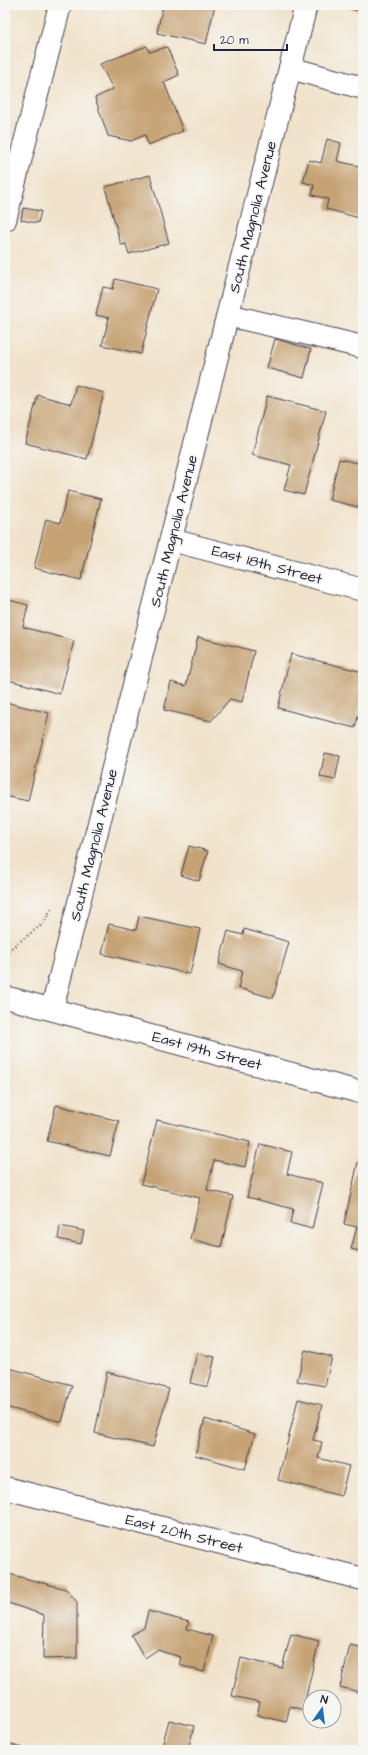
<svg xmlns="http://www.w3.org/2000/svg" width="368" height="1755" viewBox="0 0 368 1755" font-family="'Architects Daughter',sans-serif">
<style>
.building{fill:#c6a375}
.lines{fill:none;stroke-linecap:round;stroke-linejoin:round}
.minor-casing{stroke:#413f51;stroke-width:24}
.path{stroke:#413f51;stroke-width:2.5;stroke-dasharray:1 3;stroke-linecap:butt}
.minor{stroke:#fff;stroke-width:22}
.labels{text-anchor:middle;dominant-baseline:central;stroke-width:3.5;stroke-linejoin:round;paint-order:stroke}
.street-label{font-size:15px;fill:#22223b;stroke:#f6f6f2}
</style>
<rect width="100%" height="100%" fill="#f6f6f2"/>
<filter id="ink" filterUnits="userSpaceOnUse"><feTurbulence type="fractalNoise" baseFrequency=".025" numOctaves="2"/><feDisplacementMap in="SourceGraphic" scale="8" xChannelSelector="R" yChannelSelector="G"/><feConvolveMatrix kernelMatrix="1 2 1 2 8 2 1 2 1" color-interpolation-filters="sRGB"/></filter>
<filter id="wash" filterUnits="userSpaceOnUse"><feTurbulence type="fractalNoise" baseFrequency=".012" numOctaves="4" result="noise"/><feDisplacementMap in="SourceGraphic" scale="16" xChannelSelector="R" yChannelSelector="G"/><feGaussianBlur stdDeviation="0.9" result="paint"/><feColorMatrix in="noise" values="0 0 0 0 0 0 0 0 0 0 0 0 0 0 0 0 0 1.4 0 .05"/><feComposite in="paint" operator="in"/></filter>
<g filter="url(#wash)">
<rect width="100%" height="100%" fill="#f1e3cb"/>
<g id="blocks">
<!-- building -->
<g class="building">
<path d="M 163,5 L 215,5 L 206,44 L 157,33 Z"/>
<path d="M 344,5 L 363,5 L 363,12 L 343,7 Z"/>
<path d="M 147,46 L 149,52 L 167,47 L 179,75 L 164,82 L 183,131 L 148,145 L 145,135 L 131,141 L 108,136 L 95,98 L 113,89 L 100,64 Z"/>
<path d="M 327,139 L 341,143 L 337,161 L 363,167 L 363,219 L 326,209 L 328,199 L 312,195 L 314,185 L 303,182 L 309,160 L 321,163 Z"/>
<path d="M 150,175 L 169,243 L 129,254 L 126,244 L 121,245 L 105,187 Z"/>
<path d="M 23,208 L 41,211 L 38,223 L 21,220 Z"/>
<path d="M 115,279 L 157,289 L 141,354 L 102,345 L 109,318 L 96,315 L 103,287 L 113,289 Z"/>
<path d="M 275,339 L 311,349 L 304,378 L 267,368 Z"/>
<path d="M 76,385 L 104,393 L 87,459 L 25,443 L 38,395 L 71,404 Z"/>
<path d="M 267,396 L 326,411 L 304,495 L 284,490 L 291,465 L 252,455 Z"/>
<path d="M 339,459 L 363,464 L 363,508 L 329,500 Z"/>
<path d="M 68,491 L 101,499 L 81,580 L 34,568 L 46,519 L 60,523 Z"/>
<path d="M 5,599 L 28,605 L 23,627 L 74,641 L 60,694 L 5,679 Z"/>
<path d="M 198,637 L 254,651 L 242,702 L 230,699 L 211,721 L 164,710 L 171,682 L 186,686 Z"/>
<path d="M 291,654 L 363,672 L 363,695 L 355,728 L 278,708 Z"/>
<path d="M 5,702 L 49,713 L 28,801 L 5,796 Z"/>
<path d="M 325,753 L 340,756 L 335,780 L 320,777 Z"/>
<path d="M 189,846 L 208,851 L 199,881 L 181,875 Z"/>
<path d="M 139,916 L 200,929 L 190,974 L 102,954 L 109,924 L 136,930 Z"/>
<path d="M 244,929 L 289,942 L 273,998 L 238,988 L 242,971 L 219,964 L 228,931 L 243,935 Z"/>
<path d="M 56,1105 L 119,1121 L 110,1156 L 47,1141 Z"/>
<path d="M 157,1120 L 250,1142 L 245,1167 L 214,1160 L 207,1190 L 233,1196 L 221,1247 L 190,1239 L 200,1198 L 141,1184 Z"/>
<path d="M 260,1144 L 292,1152 L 287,1174 L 323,1183 L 312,1229 L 290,1223 L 293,1209 L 247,1197 Z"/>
<path d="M 358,1162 L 363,1163 L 363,1252 L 351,1249 L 357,1227 L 344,1224 Z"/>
<path d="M 60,1226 L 84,1231 L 81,1244 L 58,1239 Z"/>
<path d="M 305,1350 L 332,1357 L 325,1386 L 297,1381 Z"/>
<path d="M 197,1353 L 215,1357 L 208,1387 L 190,1383 Z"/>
<path d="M 5,1367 L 72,1385 L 62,1422 L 5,1407 Z"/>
<path d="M 107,1372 L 169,1389 L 153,1447 L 95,1433 Z"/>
<path d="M 298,1399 L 322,1405 L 313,1440 L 322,1442 L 318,1458 L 349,1466 L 341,1496 L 278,1480 Z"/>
<path d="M 205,1419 L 255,1434 L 245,1469 L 195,1455 Z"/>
<path d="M 5,1573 L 66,1589 L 77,1602 L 77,1658 L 43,1659 L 44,1615 L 5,1602 Z"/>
<path d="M 148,1611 L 189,1622 L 187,1629 L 213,1636 L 204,1672 L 179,1665 L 181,1657 L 157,1650 L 145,1658 L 131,1635 L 144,1628 Z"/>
<path d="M 291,1634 L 319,1641 L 303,1710 L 290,1706 L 286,1722 L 257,1715 L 260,1702 L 232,1696 L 241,1658 L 282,1668 Z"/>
<path d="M 350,1645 L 363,1648 L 363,1693 L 340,1687 Z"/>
<path d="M 169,1720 L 194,1726 L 188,1750 L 161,1750 Z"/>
<path d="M 5,1743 L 29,1750 L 5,1750 Z"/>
</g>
</g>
</g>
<g filter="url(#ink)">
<use href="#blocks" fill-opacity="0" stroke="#413f51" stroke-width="1"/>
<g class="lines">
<defs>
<g id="minor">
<path d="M 290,68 L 363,88"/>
<path d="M 5,220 L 60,5"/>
<path d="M 228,315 L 363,347"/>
<path d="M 171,540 L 363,590"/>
<path d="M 5,997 L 363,1093"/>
<path d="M 52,1009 L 306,5"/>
<path d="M 5,1488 L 363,1579"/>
</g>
</defs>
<!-- minor casing -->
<use href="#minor" class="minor-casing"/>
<!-- path -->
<path class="path" d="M 5,953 L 44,923 L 52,907"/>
<!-- minor -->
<use href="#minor" class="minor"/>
</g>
</g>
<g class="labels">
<!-- street labels -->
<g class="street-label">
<text transform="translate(253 217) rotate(-76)">South Magnolia Avenue</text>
<text transform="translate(174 531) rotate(-76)">South Magnolia Avenue</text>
<text transform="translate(267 565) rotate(15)">East 18th Street</text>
<text transform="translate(94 845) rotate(-76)">South Magnolia Avenue</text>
<text transform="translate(207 1051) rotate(15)">East 19th Street</text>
<text transform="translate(184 1534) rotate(14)">East 20th Street</text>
</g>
</g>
<!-- margin -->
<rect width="368" height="1755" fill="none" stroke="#f6f6f2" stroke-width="20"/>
<!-- north arrow -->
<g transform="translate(322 1709) rotate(14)"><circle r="19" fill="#f6f6f2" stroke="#a1a1a9"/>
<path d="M0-3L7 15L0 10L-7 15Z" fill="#1f6fb2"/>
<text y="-6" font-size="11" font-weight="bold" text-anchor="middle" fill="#22223b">N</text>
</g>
<!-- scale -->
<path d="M214 44v6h73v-6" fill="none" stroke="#22223b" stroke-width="2"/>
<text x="220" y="44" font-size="12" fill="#22223b" stroke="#f6f6f2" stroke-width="3" paint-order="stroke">20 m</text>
</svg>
